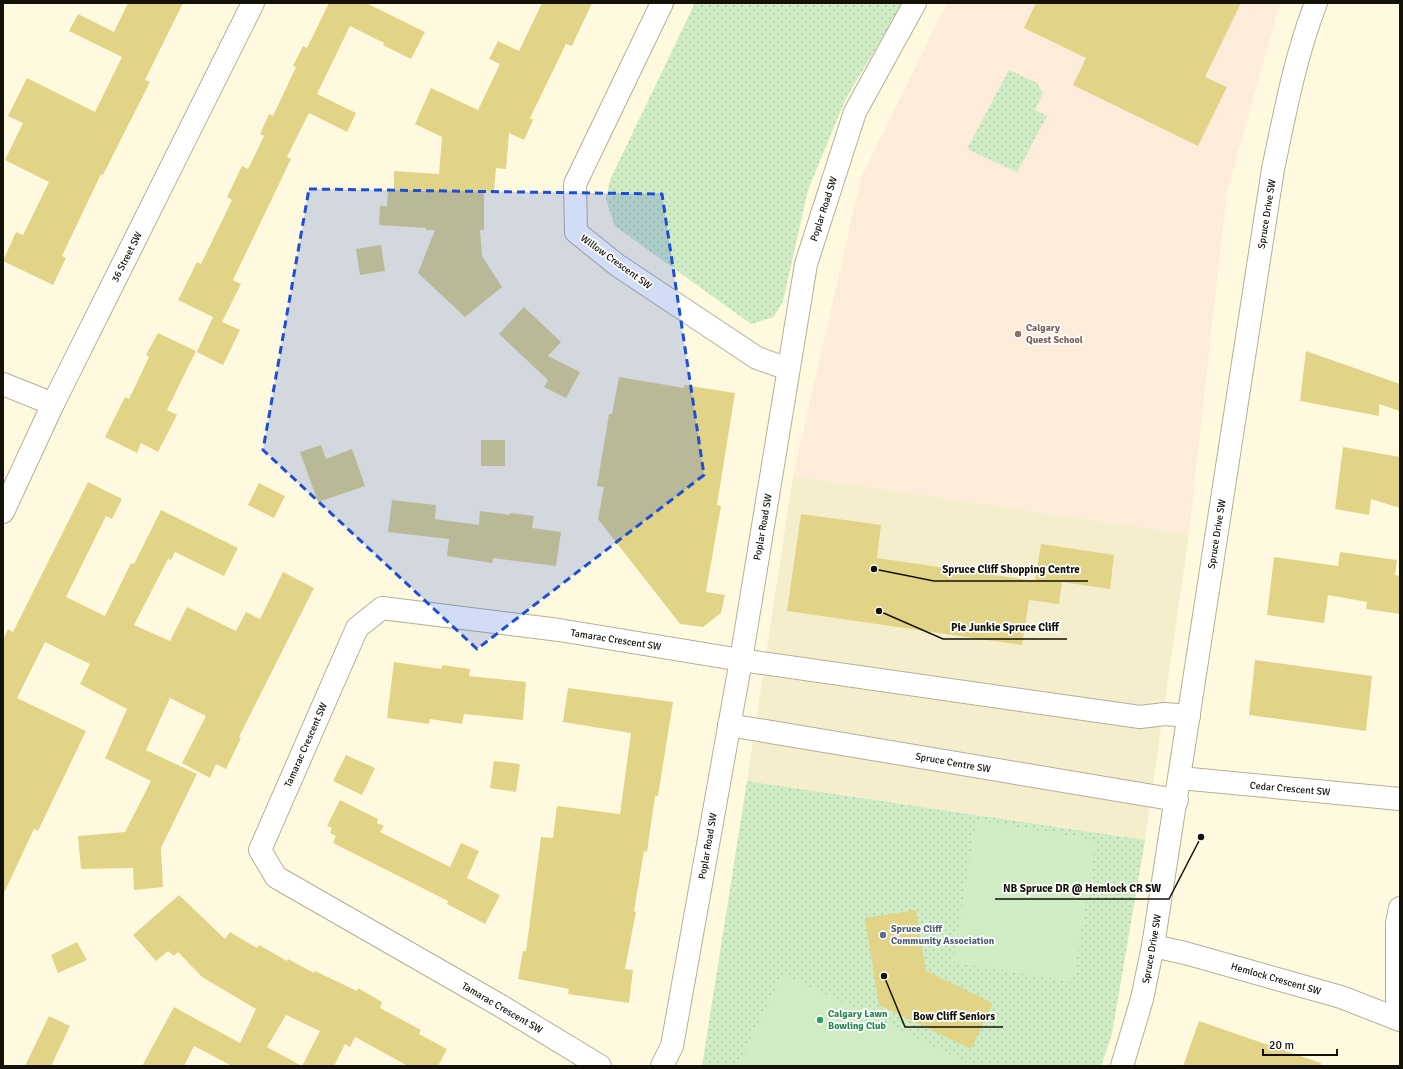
<svg xmlns="http://www.w3.org/2000/svg" width="1403" height="1069" viewBox="0 0 1403 1069" font-family="Signika,sans-serif">
<style>
.built{fill:#f4eecc}
.education{fill:#fdecda}
.green{fill:url(#green-dots)}
.pitch{fill:#cfecc4}
.building{fill:#e2d487;fill-rule:evenodd}
.lines{fill:none;stroke-linecap:round;stroke-linejoin:round}
.minor-casing{stroke:#b4af96;stroke-width:24}
.tertiary-casing{stroke:#b4af96;stroke-width:24}
.minor{stroke:#fff;stroke-width:22}
.tertiary{stroke:#fff;stroke-width:22}
.marked{fill:#1d4ed8;fill-opacity:0.2;stroke:#1d4ed8;stroke-width:3;stroke-dasharray:8 5;stroke-linejoin:round}
.education-dot{fill:#8d6e63;stroke:#fff;stroke-width:1.5}
.service-dot{fill:#5c6f8a;stroke:#fff;stroke-width:1.5}
.leisure-dot{fill:#2e9e5b;stroke:#fff;stroke-width:1.5}
.labels{text-anchor:middle;dominant-baseline:central;stroke-width:3.5;stroke-linejoin:round;paint-order:stroke}
.street-label{font-size:10px;fill:#131108;stroke:#fff}
.education-label{font-size:10px;font-weight:bold;fill:#785e54;stroke:#fff;text-anchor:start}
.service-label{font-size:10px;font-weight:bold;fill:#4e5e75;stroke:#fff;text-anchor:start}
.leisure-label{font-size:10px;font-weight:bold;fill:#27864d;stroke:#fff;text-anchor:start}
.leader{fill:none;stroke:#131108;stroke-width:1.5}
.callout-dot{fill:#131108;stroke:#fff;stroke-width:1.5}
.callout-label{font-size:11px;text-anchor:middle;font-weight:bold;fill:#131108;stroke:#fff;stroke-width:3.5;stroke-linejoin:round;paint-order:stroke}
</style>
<defs>
<pattern id="green-dots" width="8" height="8" patternUnits="userSpaceOnUse"><rect width="8" height="8" fill="#cfecc4"/><path d="M2 2h.1M6 6h.1" fill="none" stroke="#b1c9a7" stroke-width="1.8" stroke-linecap="round"/></pattern>
</defs>
<rect width="100%" height="100%" fill="#fffadf"/>
<!-- built -->
<path class="built" d="M 793,476 L 1189,534 L 1145,840 L 747,781 Z"/>
<!-- education -->
<path class="education" d="M 947,3 L 1280,3 L 1227,192 L 1189,534 L 793,476 L 861,178 Z"/>
<!-- green -->
<g class="green">
<path d="M 695,3 L 900,3 L 901,7 L 846,98 L 808,190 L 783,301 L 774,317 L 751,324 L 615,226 L 606,199 L 610,180 Z"/>
<path d="M 1009,70 L 1037,83 L 1043,93 L 1035,110 L 1047,116 L 1017,172 L 967,149 Z"/>
<path d="M 747,781 L 1145,840 L 1112,1034 L 1101,1066 L 702,1066 Z"/>
</g>
<!-- pitch -->
<g class="pitch">
<path d="M 976,820 L 1096,840 L 1073,982 L 953,962 Z"/>
<path d="M 783,974 L 975,1066 L 738,1066 Z"/>
</g>
<!-- building -->
<g class="building">
<path d="M 128,3 L 183,3 L 145,80 L 150,82 L 103,175 L 101,174 L 62,256 L 66,258 L 53,285 L 3,261 L 16,232 L 23,235 L 49,182 L 5,160 L 23,123 L 8,116 L 27,78 L 95,112 L 122,57 L 69,31 L 78,14 L 114,32 Z"/>
<path d="M 329,3 L 366,3 L 425,32 L 411,59 L 383,45 L 384,43 L 350,26 L 317,94 L 356,113 L 347,132 L 309,113 L 287,157 L 291,159 L 233,280 L 241,284 L 222,322 L 240,330 L 223,365 L 197,352 L 213,317 L 178,300 L 197,262 L 201,264 L 232,200 L 227,197 L 242,166 L 248,169 L 264,136 L 260,134 L 269,114 L 273,116 L 296,67 L 293,66 L 303,46 L 307,48 Z"/>
<path d="M 542,3 L 592,3 L 572,46 L 566,44 L 530,118 L 533,120 L 524,140 L 509,133 L 506,169 L 496,168 L 494,192 L 484,191 L 484,230 L 480,230 L 482,256 L 502,287 L 465,317 L 418,273 L 435,230 L 426,230 L 426,228 L 379,225 L 380,206 L 387,206 L 388,192 L 394,192 L 394,171 L 439,174 L 442,137 L 415,124 L 431,88 L 478,110 L 500,64 L 489,59 L 498,41 L 519,51 Z"/>
<path d="M 1036,3 L 1241,3 L 1205,77 L 1227,87 L 1198,146 L 1073,85 L 1086,58 L 1024,28 Z"/>
<path d="M 381,245 L 385,271 L 360,275 L 356,249 Z"/>
<path d="M 524,307 L 561,342 L 548,356 L 580,372 L 566,398 L 544,387 L 548,380 L 499,334 Z"/>
<path d="M 158,333 L 196,351 L 167,410 L 177,415 L 158,452 L 141,443 L 137,453 L 105,437 L 125,397 L 129,399 L 149,357 L 146,355 Z"/>
<path d="M 1306,351 L 1400,384 L 1400,411 L 1379,404 L 1379,416 L 1300,401 Z"/>
<path d="M 619,377 L 684,388 L 684,385 L 735,393 L 717,505 L 721,506 L 706,592 L 725,595 L 721,613 L 703,627 L 680,624 L 598,519 L 604,487 L 597,486 L 609,414 L 612,414 Z"/>
<rect x="481" y="440" width="24" height="26"/>
<path d="M 321,445 L 326,459 L 352,449 L 365,486 L 318,502 L 300,452 Z"/>
<path d="M 1343,447 L 1400,457 L 1400,508 L 1371,499 L 1369,515 L 1335,509 Z"/>
<path d="M 88,482 L 122,499 L 112,519 L 106,516 L 66,597 L 105,616 L 131,563 L 134,564 L 161,510 L 238,548 L 224,576 L 175,552 L 171,560 L 168,559 L 134,625 L 170,641 L 187,607 L 236,631 L 246,612 L 260,619 L 283,572 L 314,588 L 239,737 L 241,738 L 226,769 L 216,764 L 210,778 L 182,763 L 206,716 L 170,698 L 146,750 L 197,774 L 161,848 L 163,887 L 134,890 L 133,868 L 81,869 L 78,836 L 125,832 L 151,781 L 105,758 L 127,709 L 80,684 L 90,664 L 45,642 L 17,698 L 86,731 L 38,831 L 34,829 L 3,895 L 3,640 L 8,629 L 13,632 Z"/>
<path d="M 259,483 L 285,496 L 274,518 L 248,505 Z"/>
<path d="M 392,500 L 436,505 L 435,519 L 479,525 L 480,511 L 510,515 L 510,513 L 534,516 L 532,528 L 561,532 L 556,566 L 493,558 L 492,563 L 447,556 L 449,539 L 388,532 Z"/>
<path d="M 801,514 L 881,525 L 877,558 L 1035,581 L 1041,544 L 1114,555 L 1110,589 L 1062,582 L 1059,604 L 1029,600 L 1022,645 L 787,611 Z"/>
<path d="M 1340,552 L 1397,560 L 1395,575 L 1400,576 L 1400,614 L 1366,609 L 1367,602 L 1328,595 L 1324,623 L 1267,615 L 1274,557 L 1338,566 Z"/>
<path d="M 1255,660 L 1372,676 L 1366,731 L 1249,715 Z"/>
<path d="M 394,662 L 441,669 L 442,665 L 470,669 L 469,676 L 526,682 L 523,720 L 464,714 L 462,724 L 430,719 L 429,724 L 387,718 Z"/>
<path d="M 568,688 L 673,702 L 658,796 L 655,796 L 647,852 L 644,851 L 634,911 L 636,912 L 625,969 L 633,970 L 629,1003 L 568,994 L 569,989 L 518,979 L 523,951 L 526,951 L 541,837 L 553,838 L 557,806 L 620,814 L 631,733 L 563,722 Z"/>
<path d="M 346,755 L 375,768 L 362,795 L 333,781 Z"/>
<path d="M 494,761 L 520,764 L 516,792 L 490,788 Z"/>
<path d="M 340,800 L 378,819 L 377,823 L 384,826 L 380,832 L 450,867 L 461,843 L 479,851 L 467,878 L 500,895 L 485,924 L 447,904 L 448,901 L 333,843 L 336,836 L 330,833 L 332,828 L 327,826 Z"/>
<path d="M 179,895 L 225,939 L 230,932 L 257,948 L 259,945 L 287,961 L 288,959 L 314,973 L 315,971 L 357,991 L 358,988 L 382,1002 L 380,1008 L 421,1030 L 419,1034 L 447,1049 L 438,1066 L 408,1066 L 355,1037 L 350,1047 L 345,1044 L 334,1066 L 232,1066 L 194,1046 L 184,1066 L 142,1066 L 174,1007 L 240,1043 L 256,1009 L 202,977 L 178,952 L 174,956 L 168,951 L 156,961 L 133,935 ZM 286,1015 L 320,1031 L 302,1066 L 267,1047 Z"/>
<path d="M 916,910 L 926,971 L 993,1003 L 971,1049 L 879,1005 L 865,918 Z"/>
<path d="M 77,942 L 87,960 L 58,973 L 51,955 Z"/>
<path d="M 49,1016 L 70,1026 L 51,1066 L 25,1066 Z"/>
<path d="M 1199,1021 L 1321,1063 L 1321,1066 L 1183,1066 Z"/>
</g>
<g class="lines">
<defs>
<g id="minor">
<path d="M 662,3 L 575,184 L 576,232 L 617,265 L 757,358 L 788,369"/>
<path d="M 3,384 L 53,404"/>
<path d="M 3,512 L 53,404 L 253,3"/>
<path d="M 729,725 L 1177,800"/>
<path d="M 1180,778 L 1400,799"/>
<path d="M 1153,946 L 1185,953 L 1341,997 L 1400,1020"/>
<path d="M 1397,1018 L 1397,923 L 1400,908"/>
<path d="M 600,1066 L 501,1006 L 276,877 L 260,850 L 357,628 L 382,608 L 559,630 L 741,660 L 1140,717 L 1165,714 L 1189,716"/>
<path d="M 662,1066 L 672,1046 L 741,660 L 806,264 L 855,112 L 915,3"/>
</g>
<path id="tertiary" d="M 1122,1066 L 1142,999 L 1153,946 L 1273,169 C 1285,113 1295,57 1316,3"/>
</defs>
<!-- minor casing -->
<use href="#minor" class="minor-casing"/>
<!-- tertiary casing -->
<use href="#tertiary" class="tertiary-casing"/>
<!-- minor -->
<use href="#minor" class="minor"/>
<!-- tertiary -->
<use href="#tertiary" class="tertiary"/>
</g>
<!-- marked area -->
<path class="marked" d="M 309,189 L 662,194 L 704,475 L 477,649 L 263,450 Z"/>
<!-- markers -->
<circle class="education-dot" cx="1018" cy="334" r="4"/>
<circle class="service-dot" cx="883" cy="935" r="4"/>
<circle class="leisure-dot" cx="820" cy="1020" r="4"/>
<g class="labels">
<!-- street labels -->
<g class="street-label">
<text transform="translate(824 209) rotate(-72)">Poplar Road SW</text>
<text transform="translate(1267 214) rotate(-81)">Spruce Drive SW</text>
<text transform="translate(127 257) rotate(-63)">36 Street SW</text>
<text transform="translate(616 262) rotate(36)">Willow Crescent SW</text>
<text transform="translate(763 527) rotate(-80)">Poplar Road SW</text>
<text transform="translate(1217 534) rotate(-81)">Spruce Drive SW</text>
<text transform="translate(616 640) rotate(9)">Tamarac Crescent SW</text>
<text transform="translate(306 745) rotate(-66)">Tamarac Crescent SW</text>
<text transform="translate(953 763) rotate(10)">Spruce Centre SW</text>
<text transform="translate(1290 789) rotate(5)">Cedar Crescent SW</text>
<text transform="translate(708 846) rotate(-80)">Poplar Road SW</text>
<text transform="translate(1152 949) rotate(-80)">Spruce Drive SW</text>
<text transform="translate(1276 979) rotate(16)">Hemlock Crescent SW</text>
<text transform="translate(502 1008) rotate(30)">Tamarac Crescent SW</text>
</g>
<!-- education labels -->
<g class="education-label">
<text x="1026" y="328">Calgary<tspan x="1026" dy="12">Quest School</tspan></text>
</g>
<!-- service labels -->
<g class="service-label">
<text x="891" y="929">Spruce Cliff<tspan x="891" dy="12">Community Association</tspan></text>
</g>
<!-- leisure labels -->
<g class="leisure-label">
<text x="828" y="1014">Calgary Lawn<tspan x="828" dy="12">Bowling Club</tspan></text>
</g>
</g>
<!-- callouts -->
<path class="leader" d="M874 569L934 581H1088M879 611L943 639H1067M1201 837L1169 899H995M884 976L905 1027H1003"/>
<g class="callout-dot">
<circle cx="874" cy="569" r="4"/>
<circle cx="879" cy="611" r="4"/>
<circle cx="1201" cy="837" r="4"/>
<circle cx="884" cy="976" r="4"/>
</g>
<g class="callout-label">
<text x="1011" y="573">Spruce Cliff Shopping Centre</text>
<text x="1005" y="631">Pie Junkie Spruce Cliff</text>
<text x="1082" y="892">NB Spruce DR @ Hemlock CR SW</text>
<text x="954" y="1020">Bow Cliff Seniors</text>
</g>
<!-- border -->
<rect width="1403" height="1069" fill="none" stroke="#131108" stroke-width="8"/>
<!-- scale -->
<path d="M1263 1049v6h74v-6" fill="none" stroke="#131108" stroke-width="2"/>
<text x="1269" y="1049" font-size="12" fill="#131108" stroke="#ffffff" stroke-width="3" paint-order="stroke">20 m</text>
</svg>
